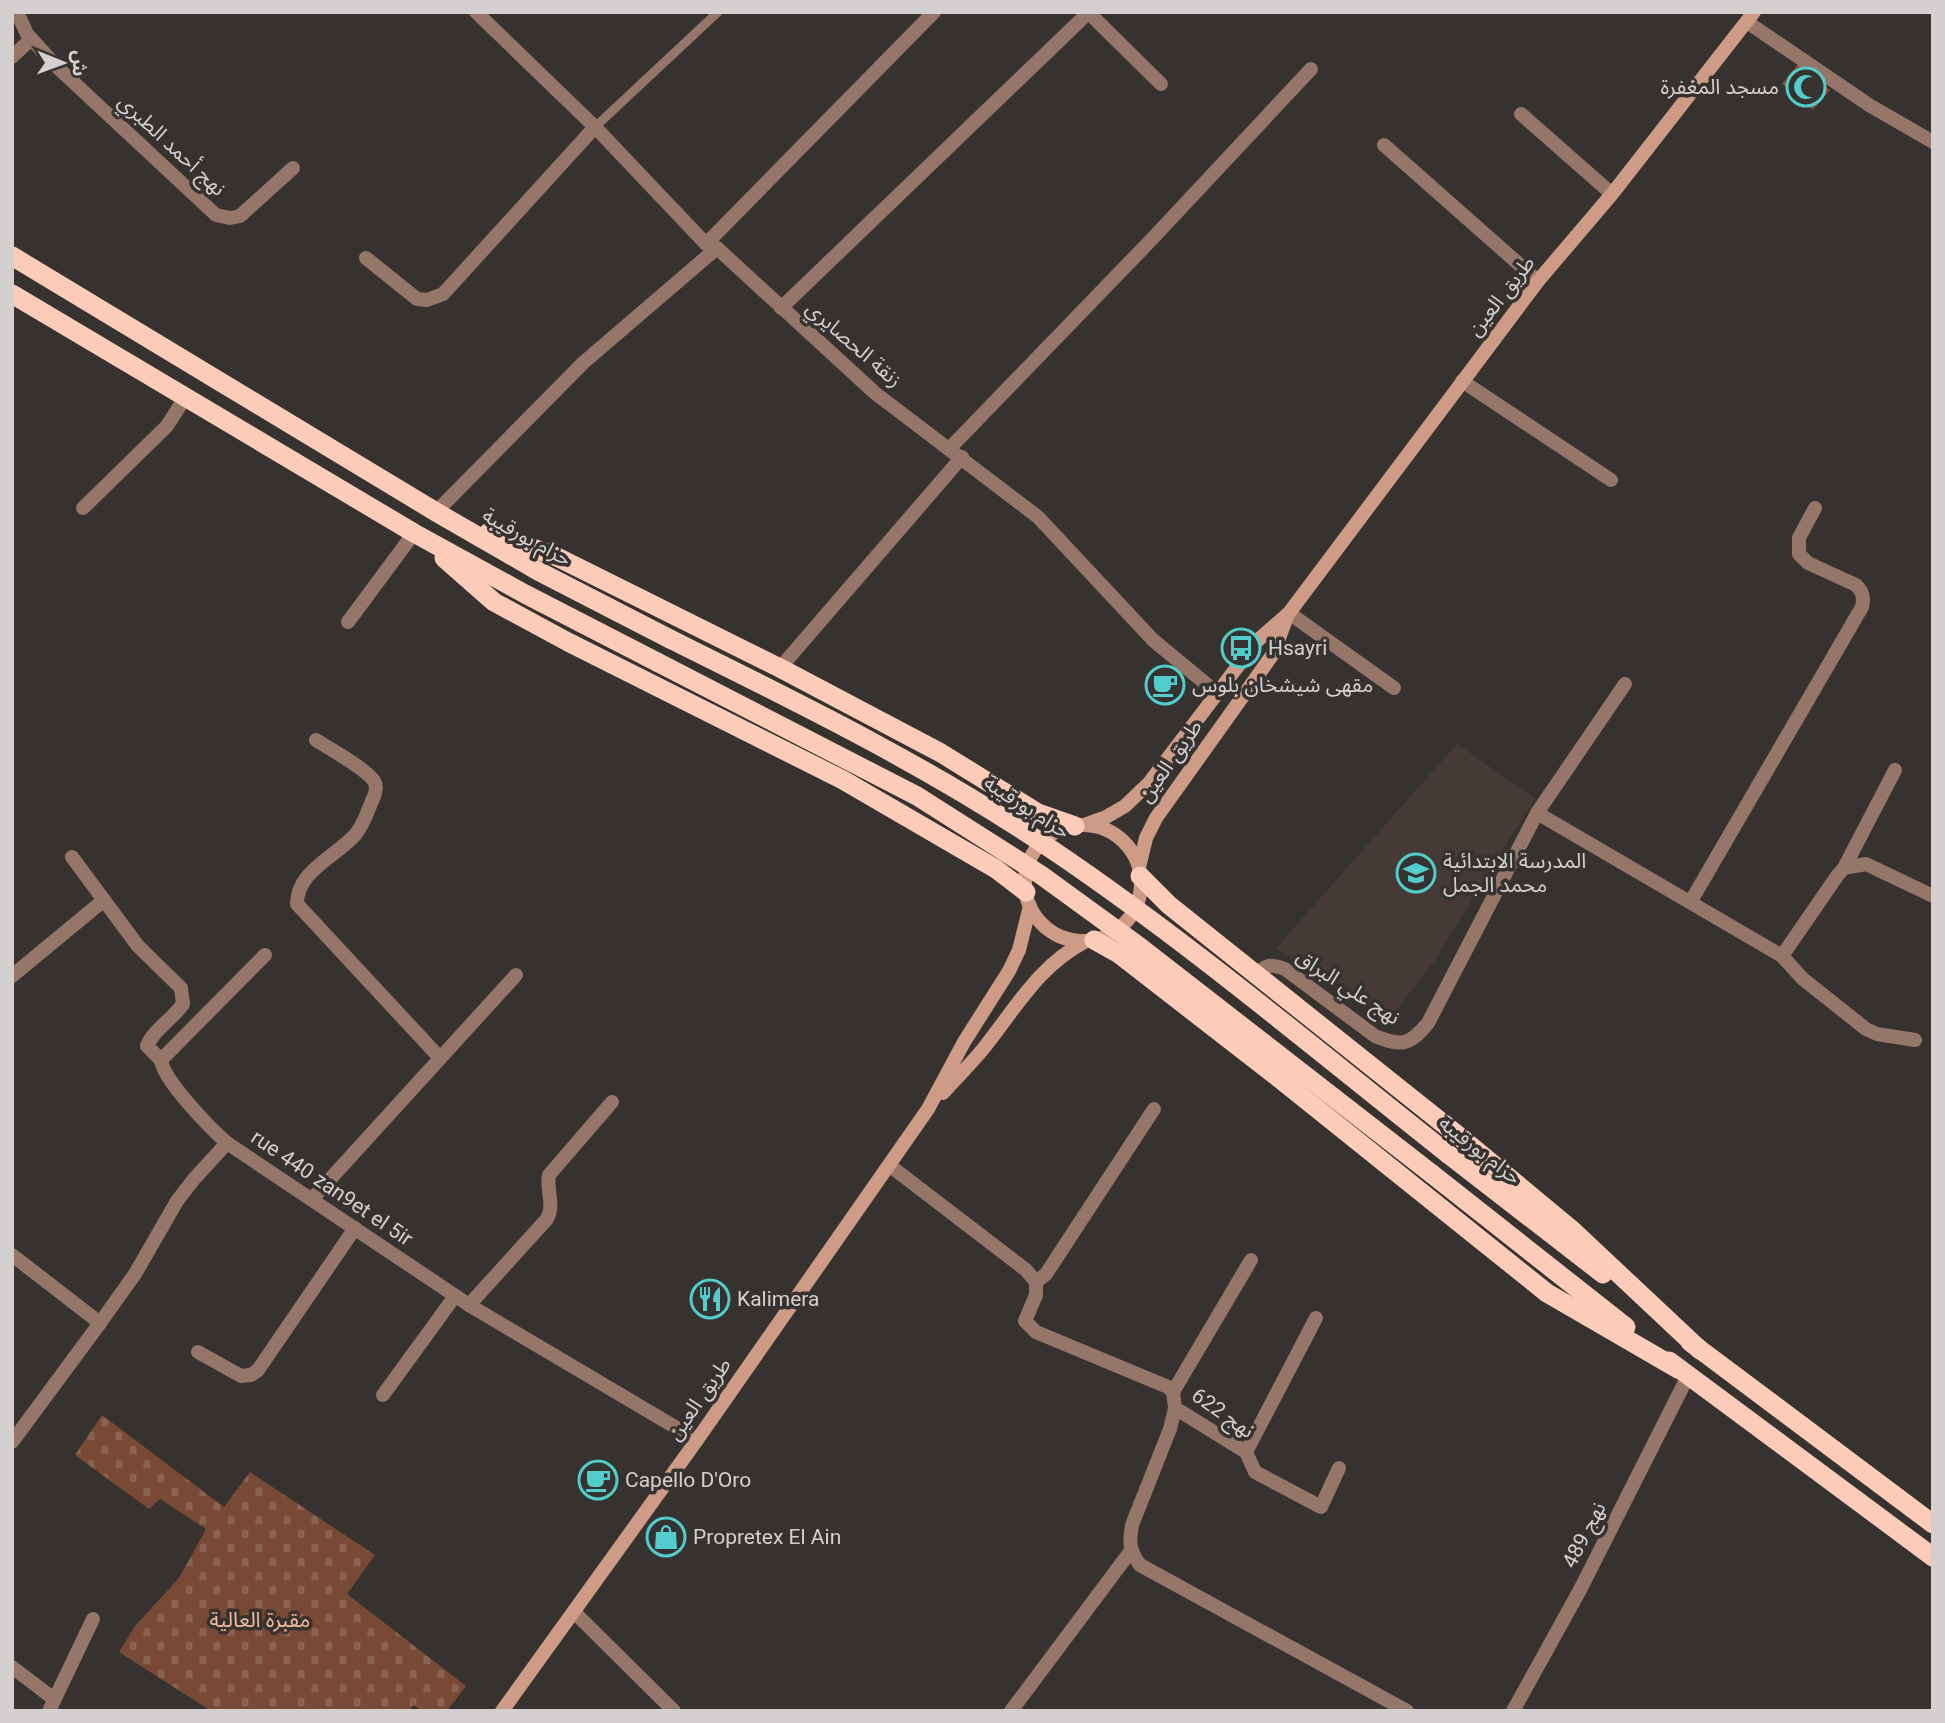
<svg xmlns="http://www.w3.org/2000/svg" width="1945" height="1723" viewBox="0 0 1945 1723" font-family="Roboto,'Noto Sans Arabic',sans-serif">
<style>
.built{fill:#453a36}
.cemetery{fill:url(#cemetery-stones)}
.building{fill:url(#building-back-hatch)}
.lines{fill:none;stroke-linecap:round;stroke-linejoin:round}
.service{stroke:#967669;stroke-width:9}
.minor{stroke:#967669;stroke-width:14}
.secondary{stroke:#ce9c86;stroke-width:14}
.trunk{stroke:#fcccb8;stroke-width:19}
.trunk-bridge{stroke:#fcccb8;stroke-width:19}
.labels{text-anchor:middle;dominant-baseline:central;stroke-width:7;stroke-linejoin:round;paint-order:stroke}
.poi-label{font-size:21px;fill:#d3d0cf;stroke:#363230;text-anchor:start}
.street-label{font-size:21px;fill:#d3d0cf;stroke:#363230}
.park-label{font-size:21px;fill:#f4b9a0;stroke:#363230}
</style>
<defs>
<pattern id="cemetery-stones" width="16" height="16" patternUnits="userSpaceOnUse" patternTransform="scale(1.75)"><rect width="16" height="16" fill="#784934"/><path d="M2 7V4a2 2 0 0 1 4 0v3zM10 15v-3a2 2 0 0 1 4 0v3z" fill="#8a6250"/></pattern>
<pattern id="building-back-hatch" width="6" height="6" patternUnits="userSpaceOnUse" patternTransform="scale(1.75)"><rect width="6" height="6" fill="#874528"/><path d="M-1 5l2 2M0 0l6 6M5-1l2 2" fill="none" stroke="#975f46"/></pattern>
</defs>
<rect width="100%" height="100%" fill="#363230"/>
<!-- built -->
<path class="built" d="M 1457,744 L 1535,798 L 1435,960 L 1392,1016 L 1276,948 Z"/>
<!-- cemetery -->
<path class="cemetery" d="M 102,1415 L 224,1507 L 250,1472 L 375,1555 L 347,1594 L 466,1686 L 447,1711 L 422,1711 L 414,1705 L 409,1711 L 211,1711 L 119,1652 L 135,1626 L 179,1578 L 206,1529 L 160,1499 L 149,1509 L 75,1455 Z"/>
<!-- building -->
<path class="building" d="M 1798,64 L 1830,90 L 1813,110 L 1782,84 Z"/>
<g class="lines">
<!-- service -->
<path class="service" d="M 595,127 L 718,12"/>
<!-- minor -->
<g class="minor">
<path d="M 17,12 L 27,34 L 56,66 L 216,215 L 230,218 L 240,216 L 293,168"/>
<path d="M 476,12 L 595,127 L 706,244 L 717,248 L 875,393 L 1038,517 L 1153,640 L 1217,693"/>
<path d="M 1088,12 L 1161,84"/>
<path d="M 1747,22 L 1869,105 L 1933,142"/>
<path d="M 12,57 L 31,39"/>
<path d="M 1521,114 L 1612,194"/>
<path d="M 1384,145 L 1538,281"/>
<path d="M 706,244 L 934,12"/>
<path d="M 366,258 L 417,299 L 427,300 L 443,294 L 595,127"/>
<path d="M 781,308 L 1088,13"/>
<path d="M 1462,381 L 1611,480"/>
<path d="M 950,448 L 1152,239 L 1311,69"/>
<path d="M 83,508 L 167,426 L 186,396"/>
<path d="M 436,512 L 583,363 L 717,248"/>
<path d="M 1289,613 L 1394,688"/>
<path d="M 348,622 L 414,533"/>
<path d="M 780,668 L 962,457"/>
<path d="M 316,740 C 329,748 366,769 374,781 C 378,787 375,795 372,801 C 367,813 363,826 355,835 C 335,857 297,871 297,904 L 440,1058"/>
<path d="M 1537,813 L 1782,956 L 1803,979 L 1866,1029 L 1877,1034 L 1915,1040"/>
<path d="M 72,857 L 138,946 L 181,988 L 183,1004 C 173,1019 153,1030 147,1046 L 161,1060"/>
<path d="M 1844,868 L 1895,770"/>
<path d="M 1691,901 L 1862,607 C 1864,598 1863,592 1856,585 L 1808,563 L 1799,554 L 1799,538 L 1815,508"/>
<path d="M 1782,956 L 1837,876 L 1844,868 L 1866,864 L 1933,896"/>
<path d="M 1256,975 C 1266,964 1271,964 1285,969 L 1375,1036 C 1402,1047 1410,1045 1428,1023 L 1537,813 L 1625,684"/>
<path d="M 12,976 L 104,900"/>
<path d="M 227,1143 C 211,1129 163,1080 161,1060 L 265,955"/>
<path d="M 889,1165 L 1026,1270 L 1036,1282 L 1036,1295 L 1025,1321 L 1036,1332 L 1168,1387 L 1173,1392 L 1175,1408 L 1246,1452 L 1255,1472 L 1321,1507 L 1339,1468"/>
<path d="M 312,1199 L 516,975"/>
<path d="M 12,1255 L 100,1323 L 135,1274 L 177,1201 L 194,1179 L 227,1143 L 469,1305 L 697,1440"/>
<path d="M 1036,1282 L 1046,1274 L 1154,1109"/>
<path d="M 469,1305 L 547,1219 C 555,1204 546,1191 549,1175 L 612,1102"/>
<path d="M 198,1352 L 241,1376 L 251,1375 L 258,1370 L 355,1228"/>
<path d="M 1173,1392 L 1251,1260"/>
<path d="M 383,1395 L 455,1296"/>
<path d="M 1175,1408 L 1170,1429 L 1132,1525 C 1129,1542 1129,1550 1140,1565 L 1407,1711"/>
<path d="M 12,1442 L 100,1323"/>
<path d="M 1246,1452 L 1316,1318"/>
<path d="M 574,1612 L 674,1711"/>
<path d="M 12,1667 L 54,1699"/>
<path d="M 49,1711 L 93,1619"/>
<path d="M 1011,1711 L 1130,1552"/>
<path d="M 1513,1711 L 1581,1588 L 1688,1376"/>
</g>
<!-- secondary -->
<g class="secondary">
<path d="M 1084,825 L 1106,817 L 1125,806 L 1149,783 L 1257,641 L 1289,613 L 1538,281 L 1612,194 L 1754,12"/>
<circle cx="1083" cy="883" r="58"/>
<path d="M 1139,867 L 1146,838 L 1156,818 L 1273,654 L 1288,614"/>
<path d="M 943,1093 C 956,1078 971,1064 983,1049 C 1016,1008 1038,966 1086,941"/>
<path d="M 502,1711 L 697,1440 L 928,1109 L 964,1042 L 1009,971 L 1019,950 L 1030,906"/>
</g>
<!-- trunk -->
<g class="trunk">
<path d="M 12,256 L 436,512 L 538,571 L 670,639"/>
<path d="M 12,294 L 414,533 L 525,594 L 657,662"/>
<path d="M 489,532 L 557,557 L 780,668 L 941,753 L 1038,813 L 1075,826"/>
<path d="M 444,558 L 494,602 L 568,642 L 843,780 L 996,869 L 1026,892"/>
<path d="M 1140,876 L 1169,905 L 1460,1137 L 1571,1229 L 1700,1350"/>
<path d="M 1094,940 L 1119,954 L 1280,1079 L 1547,1293 L 1678,1369"/>
<path d="M 1448,1154 L 1603,1274"/>
<path d="M 1432,1174 L 1626,1327"/>
<path d="M 1690,1342 L 1933,1524"/>
<path d="M 1669,1361 L 1933,1557"/>
</g>
<!-- trunk-bridge -->
<g class="trunk-bridge">
<path d="M 670,639 C 801,704 932,768 1054,851 C 1190,943 1319,1052 1448,1154"/>
<path d="M 657,662 L 917,796 L 1041,875 L 1140,947 L 1432,1174"/>
</g>
</g>
<!-- icons -->
<defs>
<symbol id="mosque-ring" viewBox="-11 -11 22 22"><circle r="9.5" fill="#363230" stroke="#52cdcb" stroke-width="1.5"/><path d="M3.5-4.9A6 6 0 1 0 3.5 4.9A5 5 0 1 1 3.5-4.9Z" fill="#52cdcb"/></symbol>
<symbol id="bus-ring" viewBox="-11 -11 22 22"><circle r="9.5" fill="#363230" stroke="#52cdcb" stroke-width="1.5"/><path d="M-5-6H5V4H4V6H2V4H-2V6H-4V4H-5ZM-3.5-4V0h7V-4ZM-3.5 1.2v1.5H-2V1.2ZM2 1.2v1.5H3.5V1.2Z" fill="#52cdcb"/></symbol>
<symbol id="cafe-ring" viewBox="-11 -11 22 22"><circle r="9.5" fill="#363230" stroke="#52cdcb" stroke-width="1.5"/><path d="M-5.5-4.5H6V0H3Q3 3.5 0 3.5H-2.5Q-5.5 3.5-5.5 0ZM3-3.2v2h1.7v-2ZM-6 4.5H4V6H-6Z" fill="#52cdcb"/></symbol>
<symbol id="school-ring" viewBox="-11 -11 22 22"><circle r="9.5" fill="#363230" stroke="#52cdcb" stroke-width="1.5"/><path d="M0-5L7-2L0 1L-7-2ZM-4 1L0 2.5L4 1V4Q0 6-4 4Z" fill="#52cdcb"/></symbol>
<symbol id="restaurant-ring" viewBox="-11 -11 22 22"><circle r="9.5" fill="#363230" stroke="#52cdcb" stroke-width="1.5"/><path d="M-5-6h1v4h1v-4h1v4h1v-4h1v5L-1.5 .5V6h-2V.5L-5-1ZM5-6V6H3V1.5H1.5Q1.5-4 5-6Z" fill="#52cdcb"/></symbol>
<symbol id="shop-ring" viewBox="-11 -11 22 22"><circle r="9.5" fill="#363230" stroke="#52cdcb" stroke-width="1.5"/><path d="M-5-2.5h2.3a2.7 3.5 0 0 1 5.4 0H5L5.5 6h-11ZM-1.5-2.5h3a1.5 2.3 0 0 0-3 0Z" fill="#52cdcb"/></symbol>
</defs>
<g fill-rule="evenodd">
<use href="#mosque-ring" x="1784" y="65" width="44" height="44"/>
<use href="#bus-ring" x="1219" y="626" width="44" height="44"/>
<use href="#cafe-ring" x="1143" y="663" width="44" height="44"/>
<use href="#school-ring" x="1394" y="851" width="44" height="44"/>
<use href="#restaurant-ring" x="688" y="1277" width="44" height="44"/>
<use href="#cafe-ring" x="576" y="1458" width="44" height="44"/>
<use href="#shop-ring" x="644" y="1515" width="44" height="44"/>
</g>
<g class="labels">
<!-- poi labels -->
<g class="poi-label">
<text x="1779" y="87" text-anchor="end">مسجد المغفرة</text>
<text x="1268" y="648">Hsayri</text>
<text x="1192" y="685">مقهى شيشخان بلوس</text>
<text x="1443" y="861">المدرسة الابتدائية<tspan x="1443" dy="24">محمد الجمل</tspan></text>
<text x="737" y="1299">Kalimera</text>
<text x="625" y="1480">Capello D'Oro</text>
<text x="693" y="1537">Propretex El Ain</text>
</g>
<!-- street labels -->
<g class="street-label">
<text transform="translate(172 145) rotate(43)">نهج أحمد الطبري</text>
<text transform="translate(1501 296) rotate(-52)">طريق العين</text>
<text transform="translate(854 344) rotate(41)">زنقة الحصايري</text>
<text transform="translate(527 537) rotate(29)">حزام بورقيبة</text>
<text transform="translate(1170 761) rotate(-55)">طريق العين</text>
<text transform="translate(1027 807) rotate(33)">حزام بورقيبة</text>
<text transform="translate(1348 987) rotate(33)">نهج علي البراق</text>
<text transform="translate(1480 1150) rotate(38)">حزام بورقيبة</text>
<text transform="translate(332 1188) rotate(34)">rue 440 zan9et el 5ir</text>
<text transform="translate(699 1399) rotate(-55)">طريق العين</text>
<text transform="translate(1223 1413) rotate(35)">نهج 622</text>
<text transform="translate(1584 1535) rotate(-63)">نهج 489</text>
</g>
<!-- park labels -->
<g class="park-label">
<text x="260" y="1620">مقبرة العالية</text>
</g>
</g>
<!-- border -->
<rect width="1945" height="1723" fill="none" stroke="#d3d0cf" stroke-width="28"/>
<!-- north arrow -->
<g transform="translate(63 63) rotate(91)" stroke="#363230" stroke-width="5" paint-order="stroke">
<path d="M0-5L12 26L0 18L-12 26Z" fill="#d3d0cf"/>
<text y="-10" font-size="19" font-weight="bold" text-anchor="middle" fill="#d3d0cf">ش</text>
</g>
</svg>
